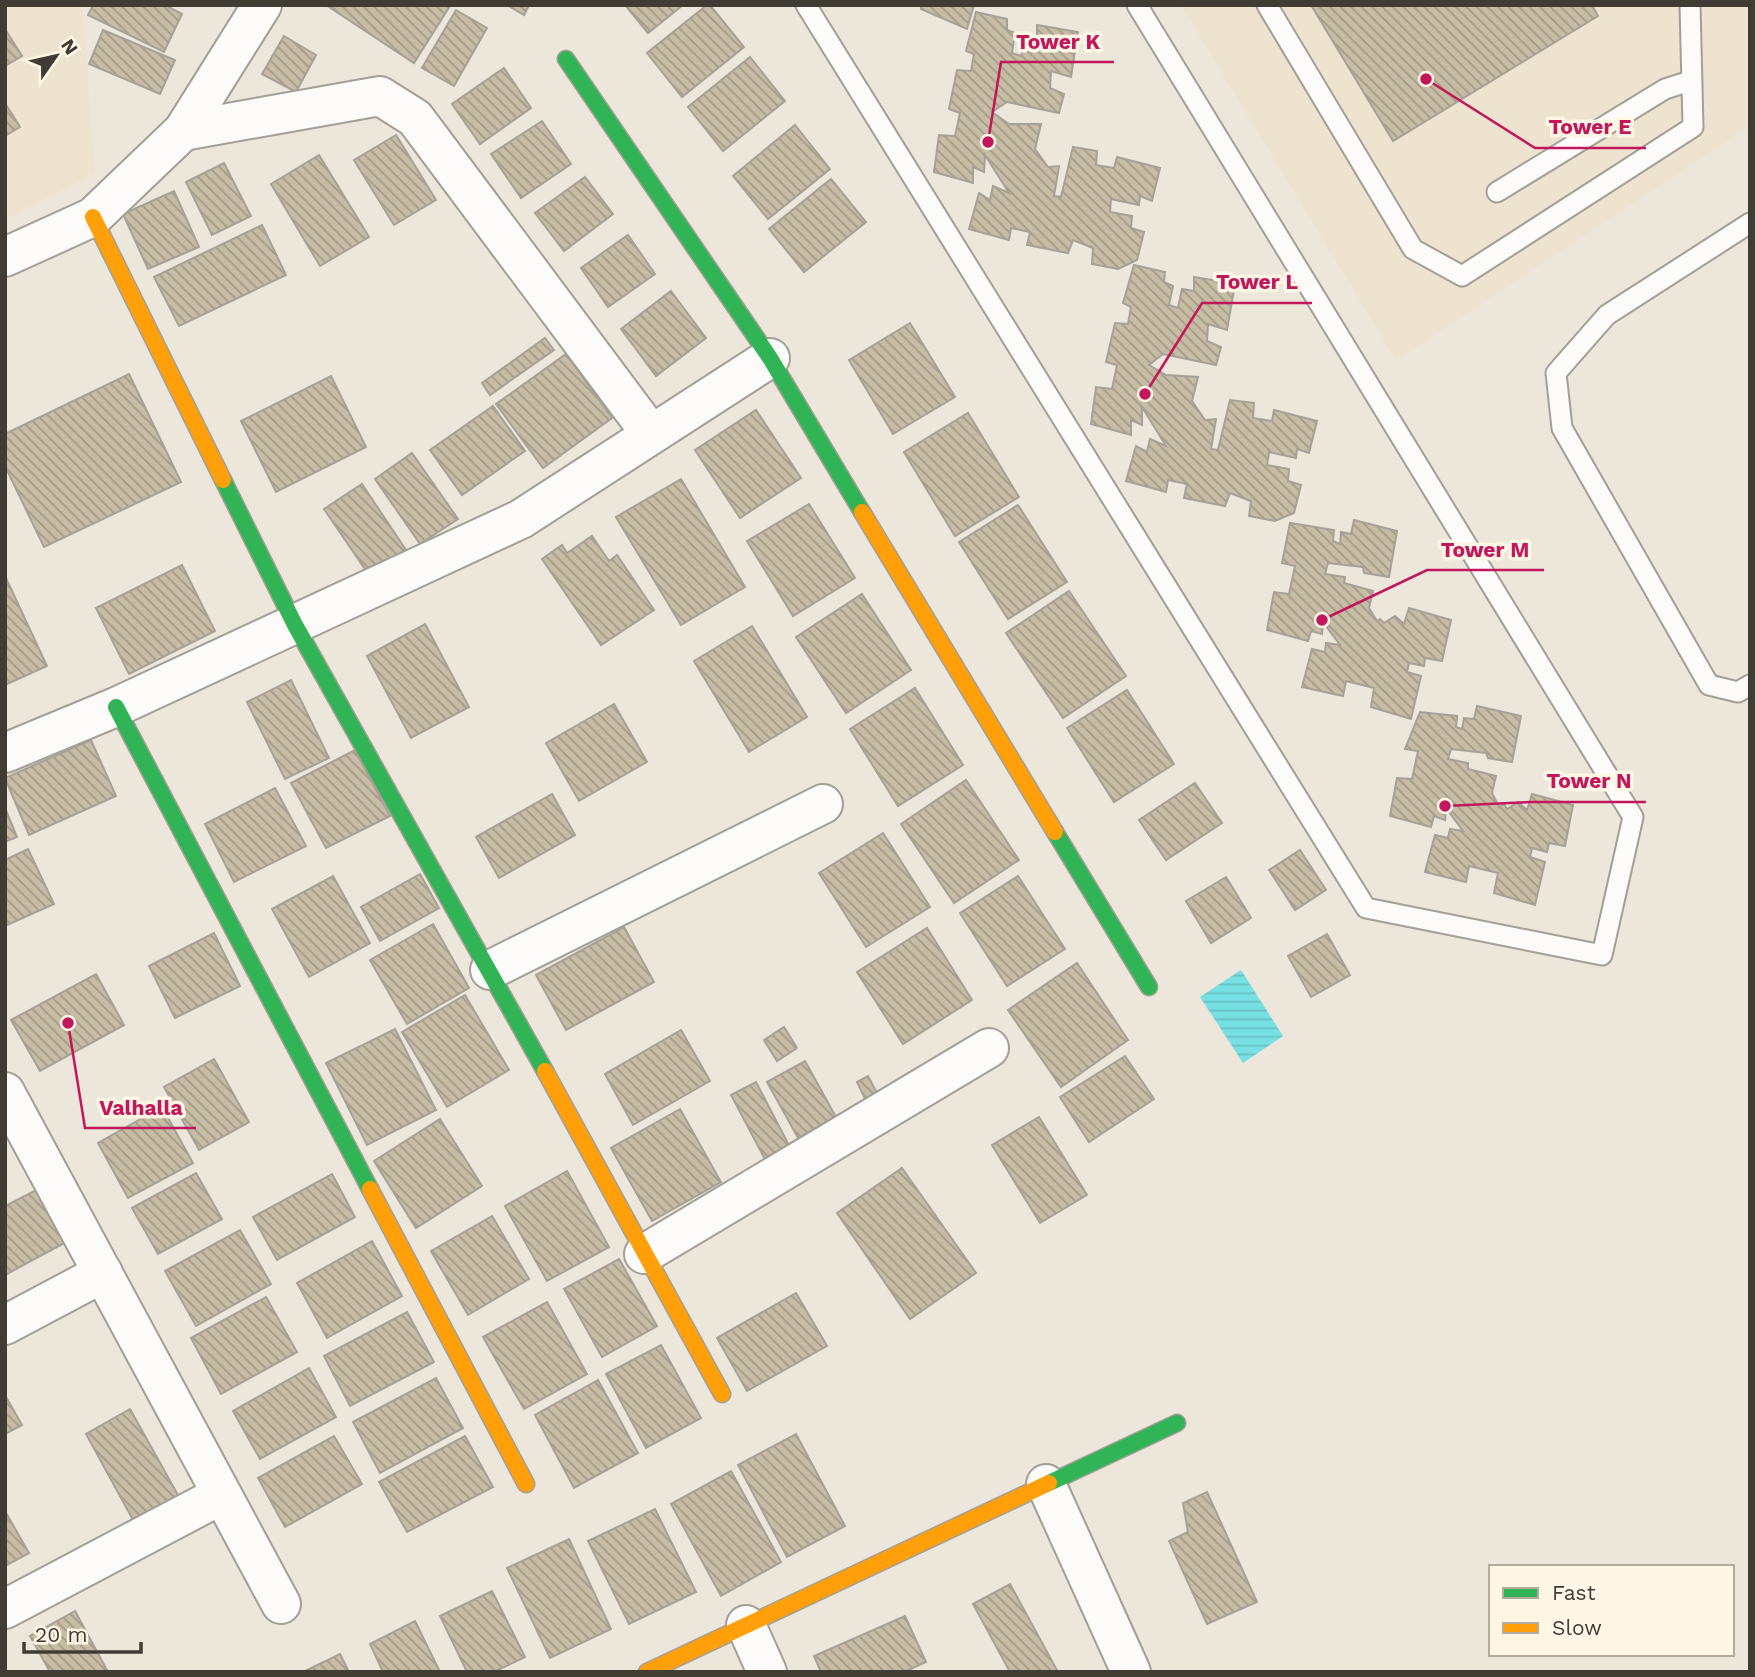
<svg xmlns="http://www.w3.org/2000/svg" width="1755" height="1677" viewBox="0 0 1755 1677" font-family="'Work Sans',sans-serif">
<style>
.built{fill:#ede3ce}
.water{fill:url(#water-rules)}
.building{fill:url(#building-back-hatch);stroke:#a6a198;stroke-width:2}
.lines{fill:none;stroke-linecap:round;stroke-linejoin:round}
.lane-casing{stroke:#a39f96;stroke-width:23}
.street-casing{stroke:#a39f96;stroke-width:42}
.fast-casing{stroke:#a39f96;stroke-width:19}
.slow-casing{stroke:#a39f96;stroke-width:19}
.lane{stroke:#fcfbfa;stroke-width:19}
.street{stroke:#fcfbfa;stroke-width:38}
.fast{stroke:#30b455;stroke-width:16}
.slow{stroke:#ff9f0a;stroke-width:16}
.leader{fill:none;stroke:#c2185b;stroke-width:2.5}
.callout-dot{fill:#c2185b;stroke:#fff6e5;stroke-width:2.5}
.callout-label{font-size:21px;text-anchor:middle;font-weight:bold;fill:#c2185b;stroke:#fff6e5;stroke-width:7;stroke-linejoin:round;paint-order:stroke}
</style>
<defs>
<pattern id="water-rules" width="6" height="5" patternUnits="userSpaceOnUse" patternTransform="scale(1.75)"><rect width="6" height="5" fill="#77e0e3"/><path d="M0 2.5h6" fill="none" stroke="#68c1c3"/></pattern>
<pattern id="building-back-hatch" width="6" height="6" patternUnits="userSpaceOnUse" patternTransform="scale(1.75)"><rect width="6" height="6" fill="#c7bca4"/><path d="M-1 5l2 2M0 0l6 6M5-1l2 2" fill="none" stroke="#a39a86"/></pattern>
</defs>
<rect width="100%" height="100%" fill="#ece6db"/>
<!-- built -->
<g class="built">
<path d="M 5,5 L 82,5 L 95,173 L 5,219 Z"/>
<path d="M 1181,5 L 1750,5 L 1750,126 L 1396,360 Z"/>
</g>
<!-- water -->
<path class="water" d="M 1241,970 L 1283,1036 L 1243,1063 L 1200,997 Z"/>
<!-- building -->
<g class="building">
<path d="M 93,5 L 165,5 L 182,14 L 164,52 L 88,15 Z"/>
<path d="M 326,5 L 449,5 L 450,6 L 414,63 Z"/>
<path d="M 507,5 L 529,5 L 524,15 Z"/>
<path d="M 625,5 L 683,5 L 648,33 Z"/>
<path d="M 707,5 L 710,5 L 744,47 L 682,97 L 647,53 Z"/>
<path d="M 921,5 L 974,5 L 967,29 L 921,9 Z"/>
<path d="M 1311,5 L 1592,5 L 1598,16 L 1393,141 Z"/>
<path d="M 456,10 L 487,28 L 454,86 L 422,68 Z"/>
<path d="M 976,12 L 1007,19 L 1007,30 L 1015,33 L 1012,53 L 1021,56 L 1025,36 L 1037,39 L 1037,25 L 1078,32 L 1071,77 L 1051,71 L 1050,88 L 1064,94 L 1059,113 L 1007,102 L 992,112 L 1009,124 L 1041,124 L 1035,149 L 1048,167 L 1059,166 L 1054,196 L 1061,197 L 1073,147 L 1097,151 L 1096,165 L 1114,168 L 1117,157 L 1160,168 L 1152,201 L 1140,196 L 1139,205 L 1111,199 L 1110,212 L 1132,216 L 1131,228 L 1144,232 L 1137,260 L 1118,269 L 1092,264 L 1093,248 L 1073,240 L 1068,253 L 1027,245 L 1030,232 L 1011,228 L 1009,240 L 969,229 L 979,193 L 990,200 L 993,186 L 1009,193 L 985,155 L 984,172 L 973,167 L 973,183 L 934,172 L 939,135 L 955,136 L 960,113 L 949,109 L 957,70 L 971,71 L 974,54 L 966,51 Z"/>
<path d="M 5,29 L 22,56 L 5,66 Z"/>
<path d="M 103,30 L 175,60 L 160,94 L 89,64 Z"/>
<path d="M 284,36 L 316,55 L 296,92 L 262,74 Z"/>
<path d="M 750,57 L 785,101 L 723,151 L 688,107 Z"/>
<path d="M 504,68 L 531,108 L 480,144 L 452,104 Z"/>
<path d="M 5,103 L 20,127 L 5,136 Z"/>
<path d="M 542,121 L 571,164 L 521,198 L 491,154 Z"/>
<path d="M 795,125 L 830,169 L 768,219 L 733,176 Z"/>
<path d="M 396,135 L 436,200 L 394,225 L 354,160 Z"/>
<path d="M 319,155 L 369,237 L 320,266 L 271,184 Z"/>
<path d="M 224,163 L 251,216 L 212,235 L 186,182 Z"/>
<path d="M 585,177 L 613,214 L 564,251 L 535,213 Z"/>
<path d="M 831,179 L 866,222 L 804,272 L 769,229 Z"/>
<path d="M 174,191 L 199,247 L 148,269 L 123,214 Z"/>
<path d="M 262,225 L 286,275 L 179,326 L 154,277 Z"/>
<path d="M 628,235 L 655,274 L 608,307 L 581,268 Z"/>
<path d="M 1134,265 L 1165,272 L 1164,282 L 1173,286 L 1169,305 L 1178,308 L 1182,289 L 1194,291 L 1194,277 L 1235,284 L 1227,330 L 1208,324 L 1207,341 L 1221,347 L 1216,365 L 1163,354 L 1149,365 L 1166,375 L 1198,377 L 1192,401 L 1205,420 L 1216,419 L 1211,449 L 1218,450 L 1230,400 L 1254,403 L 1253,418 L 1272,421 L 1274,410 L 1317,421 L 1309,453 L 1297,449 L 1296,458 L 1269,452 L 1267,465 L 1289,469 L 1288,481 L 1301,485 L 1294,513 L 1275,521 L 1249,516 L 1251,501 L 1230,493 L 1225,506 L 1184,498 L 1187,484 L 1168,480 L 1166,492 L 1126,481 L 1136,446 L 1147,452 L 1150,439 L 1166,446 L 1142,407 L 1142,425 L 1131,420 L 1131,435 L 1091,424 L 1096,387 L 1112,389 L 1117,365 L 1106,362 L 1115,323 L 1128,324 L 1131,307 L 1123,303 Z"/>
<path d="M 671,291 L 706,338 L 656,376 L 621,329 Z"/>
<path d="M 910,323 L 955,397 L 893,434 L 849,360 Z"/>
<path d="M 545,338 L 554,350 L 490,395 L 482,383 Z"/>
<path d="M 566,354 L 612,418 L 543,468 L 496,404 Z"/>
<path d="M 129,374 L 181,482 L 44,547 L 5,466 L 5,434 Z"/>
<path d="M 331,376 L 366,447 L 276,492 L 241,421 Z"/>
<path d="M 493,406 L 525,451 L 462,495 L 430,450 Z"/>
<path d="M 756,410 L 801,478 L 740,518 L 695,450 Z"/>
<path d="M 968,413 L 1019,497 L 955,536 L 904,452 Z"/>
<path d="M 412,453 L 458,519 L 420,544 L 375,479 Z"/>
<path d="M 681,479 L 745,587 L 681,625 L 616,517 Z"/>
<path d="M 362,484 L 406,550 L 369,575 L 324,509 Z"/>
<path d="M 809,504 L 855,578 L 793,616 L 747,541 Z"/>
<path d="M 1018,505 L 1067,582 L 1008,619 L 959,542 Z"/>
<path d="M 1354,520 L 1397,531 L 1389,577 L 1364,573 L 1363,567 L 1328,563 L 1325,574 L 1345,577 L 1344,583 L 1373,591 L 1369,608 L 1377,621 L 1380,619 L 1384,623 L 1395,616 L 1404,624 L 1409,608 L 1451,620 L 1442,661 L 1425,658 L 1424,666 L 1409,663 L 1407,672 L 1421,676 L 1411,719 L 1371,707 L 1374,688 L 1346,681 L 1343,696 L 1302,687 L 1312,649 L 1325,652 L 1326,643 L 1340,645 L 1323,622 L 1322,634 L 1311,631 L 1308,641 L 1267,630 L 1274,592 L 1289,594 L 1295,566 L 1282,563 L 1290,523 L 1334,530 L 1333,541 L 1340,544 L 1341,532 L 1351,534 Z"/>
<path d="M 592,536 L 609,561 L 617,555 L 654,610 L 601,645 L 542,559 L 562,545 L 567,553 Z"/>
<path d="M 182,565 L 215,631 L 129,674 L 96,608 Z"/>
<path d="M 5,576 L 47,666 L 5,685 Z"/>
<path d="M 1069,591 L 1126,676 L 1063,718 L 1006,633 Z"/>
<path d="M 862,594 L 911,670 L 846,713 L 796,637 Z"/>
<path d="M 425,624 L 469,707 L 411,738 L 367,656 Z"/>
<path d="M 752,626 L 807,717 L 749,752 L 694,661 Z"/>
<path d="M 291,680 L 329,758 L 285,779 L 247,702 Z"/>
<path d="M 915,688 L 963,765 L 898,806 L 850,729 Z"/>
<path d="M 1127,690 L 1174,764 L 1114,802 L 1067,728 Z"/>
<path d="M 614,704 L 647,762 L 579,801 L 546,743 Z"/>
<path d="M 1477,706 L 1521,716 L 1512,762 L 1488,758 L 1486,753 L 1451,749 L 1448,759 L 1468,763 L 1468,769 L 1496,776 L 1492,793 L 1499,807 L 1504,804 L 1507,809 L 1518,802 L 1527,810 L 1532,794 L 1573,805 L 1565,846 L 1549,843 L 1547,852 L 1532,848 L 1530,857 L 1545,862 L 1535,905 L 1494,893 L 1498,873 L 1469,866 L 1466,882 L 1425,872 L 1435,835 L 1448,838 L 1450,829 L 1463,831 L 1446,808 L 1445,820 L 1434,816 L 1431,827 L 1390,816 L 1397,778 L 1412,779 L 1418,751 L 1405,749 L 1420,712 L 1457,716 L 1456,727 L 1462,729 L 1464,718 L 1474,719 Z"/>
<path d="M 91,740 L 116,796 L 29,835 L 5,778 Z"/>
<path d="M 355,750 L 390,816 L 326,848 L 291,783 Z"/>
<path d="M 966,780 L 1019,860 L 954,903 L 901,824 Z"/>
<path d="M 1195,783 L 1222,823 L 1166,860 L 1139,820 Z"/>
<path d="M 275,788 L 306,846 L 234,882 L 205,824 Z"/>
<path d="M 552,794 L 575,835 L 499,878 L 476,837 Z"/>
<path d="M 5,808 L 17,837 L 5,842 Z"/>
<path d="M 883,833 L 930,907 L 866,947 L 819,873 Z"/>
<path d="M 28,849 L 54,904 L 5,926 L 5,860 Z"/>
<path d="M 1300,850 L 1326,890 L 1295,910 L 1269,870 Z"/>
<path d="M 420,874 L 439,908 L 380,941 L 361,907 Z"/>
<path d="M 333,876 L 370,943 L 309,977 L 272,909 Z"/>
<path d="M 1018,876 L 1065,949 L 1007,986 L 960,913 Z"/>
<path d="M 1226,877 L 1251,918 L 1211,943 L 1186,901 Z"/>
<path d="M 433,924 L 469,988 L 407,1024 L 370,960 Z"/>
<path d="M 624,927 L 654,982 L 566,1030 L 536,975 Z"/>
<path d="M 927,928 L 972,1000 L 903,1044 L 857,972 Z"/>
<path d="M 214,933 L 240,986 L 175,1018 L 149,966 Z"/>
<path d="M 1327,934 L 1350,975 L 1311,997 L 1288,956 Z"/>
<path d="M 1077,963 L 1128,1040 L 1061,1087 L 1008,1010 Z"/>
<path d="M 96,974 L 124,1025 L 40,1071 L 11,1020 Z"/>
<path d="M 465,995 L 509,1070 L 447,1107 L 402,1032 Z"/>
<path d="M 784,1027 L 797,1048 L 777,1061 L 764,1040 Z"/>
<path d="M 395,1029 L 436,1110 L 367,1145 L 326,1063 Z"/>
<path d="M 681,1030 L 710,1081 L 633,1125 L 605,1074 Z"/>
<path d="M 1125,1056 L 1154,1099 L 1089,1142 L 1060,1097 Z"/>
<path d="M 214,1059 L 249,1122 L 199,1150 L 164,1087 Z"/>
<path d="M 805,1061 L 836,1117 L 798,1138 L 767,1082 Z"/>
<path d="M 868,1076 L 878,1095 L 866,1101 L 857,1082 Z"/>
<path d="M 756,1082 L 792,1151 L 768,1165 L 731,1095 Z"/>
<path d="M 162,1107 L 193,1163 L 128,1198 L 98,1143 Z"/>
<path d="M 680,1109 L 721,1182 L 652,1221 L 611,1148 Z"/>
<path d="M 1039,1117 L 1087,1195 L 1040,1223 L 992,1145 Z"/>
<path d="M 440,1119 L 482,1186 L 416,1228 L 374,1161 Z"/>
<path d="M 902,1168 L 976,1273 L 910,1319 L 837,1213 Z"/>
<path d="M 567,1171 L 609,1247 L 547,1281 L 505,1206 Z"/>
<path d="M 196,1173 L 222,1219 L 158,1254 L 132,1208 Z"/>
<path d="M 332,1174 L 355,1217 L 277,1260 L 253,1217 Z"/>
<path d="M 40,1188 L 68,1241 L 5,1275 L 5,1206 Z"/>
<path d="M 492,1216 L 529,1279 L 468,1315 L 431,1251 Z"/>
<path d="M 240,1230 L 271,1284 L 196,1326 L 165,1271 Z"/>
<path d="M 372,1241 L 402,1296 L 327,1338 L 297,1283 Z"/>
<path d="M 619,1259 L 657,1326 L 602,1357 L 564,1289 Z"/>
<path d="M 796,1293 L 827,1346 L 747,1391 L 717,1338 Z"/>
<path d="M 266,1297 L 297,1352 L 221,1394 L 191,1338 Z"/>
<path d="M 547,1302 L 587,1374 L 524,1409 L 483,1337 Z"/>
<path d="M 407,1312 L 434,1362 L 350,1406 L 324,1356 Z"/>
<path d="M 661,1345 L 701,1418 L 646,1448 L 606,1374 Z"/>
<path d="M 309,1368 L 336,1417 L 260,1459 L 233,1411 Z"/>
<path d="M 436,1378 L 463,1428 L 380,1473 L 353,1422 Z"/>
<path d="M 598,1380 L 638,1453 L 574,1488 L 535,1415 Z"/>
<path d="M 5,1395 L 22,1425 L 5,1434 Z"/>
<path d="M 130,1409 L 178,1495 L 133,1520 L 86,1434 Z"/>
<path d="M 796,1434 L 845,1526 L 787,1557 L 738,1465 Z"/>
<path d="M 334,1436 L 362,1484 L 285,1527 L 258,1478 Z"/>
<path d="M 465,1436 L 493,1487 L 407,1532 L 379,1482 Z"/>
<path d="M 731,1471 L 781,1562 L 721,1596 L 671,1504 Z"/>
<path d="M 1207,1492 L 1257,1602 L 1207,1624 L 1169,1541 L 1188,1532 L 1183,1503 Z"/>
<path d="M 655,1509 L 696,1592 L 629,1624 L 588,1541 Z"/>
<path d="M 5,1511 L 29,1553 L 5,1566 Z"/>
<path d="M 569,1539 L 611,1629 L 550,1658 L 507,1568 Z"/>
<path d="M 1010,1584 L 1058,1672 L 1010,1672 L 973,1604 Z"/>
<path d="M 492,1591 L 525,1657 L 494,1672 L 467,1672 L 440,1616 Z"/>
<path d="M 75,1611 L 108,1672 L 50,1672 L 30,1636 Z"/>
<path d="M 905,1616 L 926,1662 L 904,1672 L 821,1672 L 814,1656 Z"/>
<path d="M 415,1621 L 440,1672 L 383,1672 L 370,1644 Z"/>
<path d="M 340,1654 L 349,1672 L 303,1672 Z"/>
</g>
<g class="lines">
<defs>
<g id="lane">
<path d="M 806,5 L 1366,908 L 1602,955 L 1633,817 L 1137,5"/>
<path d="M 1267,5 L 1413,249 L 1462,276 L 1693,127 L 1690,5"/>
<path d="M 1497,192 L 1665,89 L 1690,81"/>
<path d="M 1750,223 L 1607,315 L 1556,373 L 1562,428 L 1709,685 L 1738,692 L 1750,685"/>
</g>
<g id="street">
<path d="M 183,131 L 380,96 L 415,118 L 651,434"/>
<path d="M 5,257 L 93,217 L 183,131 L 262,5"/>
<path d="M 5,753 L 116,707 L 521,519 L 770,358"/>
<path d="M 490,970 L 823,804"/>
<path d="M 5,1092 L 281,1604"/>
<path d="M 644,1254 L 989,1048"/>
<path d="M 5,1325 L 103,1273"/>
<path d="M 1046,1484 L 1131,1672"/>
<path d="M 5,1609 L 221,1495"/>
<path d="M 746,1625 L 767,1672"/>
</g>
<g id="fast">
<path d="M 566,59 L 770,358 L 862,512"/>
<path d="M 223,480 L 295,625 L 545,1071"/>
<path d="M 116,707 L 370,1189"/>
<path d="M 1055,832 L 1149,987"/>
<path d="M 1049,1483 L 1177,1423"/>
</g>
<g id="slow">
<path d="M 93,217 L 223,480"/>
<path d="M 862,512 L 1055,832"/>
<path d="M 545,1071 L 722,1394"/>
<path d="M 370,1189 L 526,1484"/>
<path d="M 647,1672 L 1049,1483"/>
</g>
</defs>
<!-- lane casing -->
<use href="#lane" class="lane-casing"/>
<!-- street casing -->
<use href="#street" class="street-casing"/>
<!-- fast casing -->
<use href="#fast" class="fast-casing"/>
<!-- slow casing -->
<use href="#slow" class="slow-casing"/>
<!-- lane -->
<use href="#lane" class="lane"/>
<!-- street -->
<use href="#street" class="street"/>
<!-- fast -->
<use href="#fast" class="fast"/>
<!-- slow -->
<use href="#slow" class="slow"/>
</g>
<!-- callouts -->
<path class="leader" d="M988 142L1001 62H1114M1426 79L1535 148H1646M1145 394L1202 303H1312M1322 620L1427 570H1544M1445 806L1532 802H1646M68 1023L85 1128H196"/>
<g class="callout-dot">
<circle cx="988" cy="142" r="7"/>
<circle cx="1426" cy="79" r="7"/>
<circle cx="1145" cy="394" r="7"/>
<circle cx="1322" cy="620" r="7"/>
<circle cx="1445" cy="806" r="7"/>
<circle cx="68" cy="1023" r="7"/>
</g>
<g class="callout-label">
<text x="1058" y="49">Tower K</text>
<text x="1590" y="134">Tower E</text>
<text x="1257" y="289">Tower L</text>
<text x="1485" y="557">Tower M</text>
<text x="1589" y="788">Tower N</text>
<text x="141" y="1115">Valhalla</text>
</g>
<!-- border -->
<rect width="1755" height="1677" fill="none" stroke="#403c34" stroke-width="14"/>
<!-- legend -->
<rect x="1489" y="1565" width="245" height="91" fill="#fff6e5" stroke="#b3ac9e" stroke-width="2"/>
<rect x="1503" y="1588" width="35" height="10" fill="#30b455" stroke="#b3ac9e" stroke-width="2"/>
<text x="1552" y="1600" font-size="21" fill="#403c34">Fast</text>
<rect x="1503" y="1623" width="35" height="10" fill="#ff9f0a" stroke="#b3ac9e" stroke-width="2"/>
<text x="1552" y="1635" font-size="21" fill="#403c34">Slow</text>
<!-- north arrow -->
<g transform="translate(56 56) rotate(56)" stroke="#fff6e5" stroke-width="5" paint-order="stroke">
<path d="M0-5L12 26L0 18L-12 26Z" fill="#403c34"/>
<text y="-10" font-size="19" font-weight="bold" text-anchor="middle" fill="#403c34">N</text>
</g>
<!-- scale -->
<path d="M24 1642v10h117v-10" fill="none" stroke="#403c34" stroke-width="3.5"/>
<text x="35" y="1642" font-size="21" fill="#403c34" stroke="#fff6e5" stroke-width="5" paint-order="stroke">20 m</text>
</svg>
